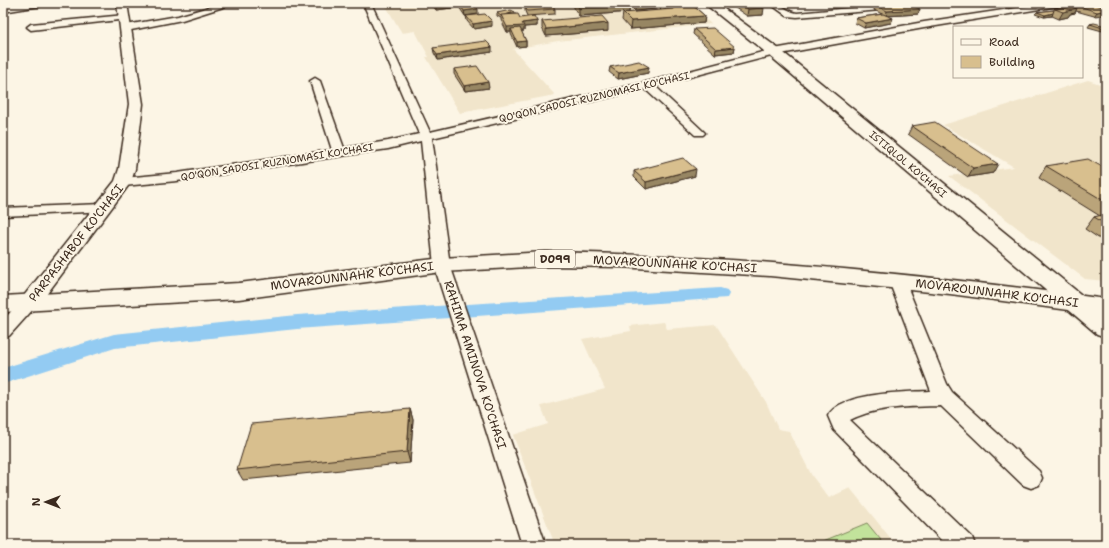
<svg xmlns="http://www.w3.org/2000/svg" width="1109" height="548" viewBox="0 0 1109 548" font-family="'Shantell Sans',sans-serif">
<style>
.built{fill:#f1e5cb}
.green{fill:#c2e39b;stroke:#7e865c}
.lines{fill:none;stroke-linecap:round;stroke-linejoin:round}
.canal{fill:#93cbf2;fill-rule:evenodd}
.minor-casing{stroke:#3b2a1e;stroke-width:3}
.tertiary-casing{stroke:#3b2a1e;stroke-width:3}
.secondary-casing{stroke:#3b2a1e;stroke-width:3}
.trunk-casing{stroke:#3b2a1e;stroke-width:3}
.minor{fill:#fcf5e5;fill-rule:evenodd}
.tertiary{fill:#fcf5e5;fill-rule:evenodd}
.secondary{fill:#fcf5e5;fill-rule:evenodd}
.trunk{fill:#fcf5e5;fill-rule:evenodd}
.wall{fill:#baa47a;stroke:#3b2a1e}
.shaded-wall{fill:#978663;stroke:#3b2a1e}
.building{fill:#d8bf8e;stroke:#3b2a1e}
.labels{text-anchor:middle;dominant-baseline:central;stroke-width:4;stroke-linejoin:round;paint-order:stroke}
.far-street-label{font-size:10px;fill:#3b2a1e;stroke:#fcf5e5}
.shield{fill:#fcf5e5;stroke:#75675a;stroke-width:1}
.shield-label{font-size:11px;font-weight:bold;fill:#3b2a1e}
.street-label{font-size:12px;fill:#3b2a1e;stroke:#fcf5e5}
</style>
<rect width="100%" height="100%" fill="#fcf5e5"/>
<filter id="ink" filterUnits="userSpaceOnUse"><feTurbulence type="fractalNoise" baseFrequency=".025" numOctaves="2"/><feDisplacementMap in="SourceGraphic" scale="8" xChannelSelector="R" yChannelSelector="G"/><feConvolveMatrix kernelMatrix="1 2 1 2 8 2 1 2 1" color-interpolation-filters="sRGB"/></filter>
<g filter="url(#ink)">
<!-- built -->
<g class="built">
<path d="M 384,3 L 491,3 L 504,10 L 559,3 L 564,7 L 613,3 L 686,3 L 711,24 L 558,41 L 513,49 L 555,95 L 460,113 L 426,57 L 429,57 L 415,31 L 402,33 Z"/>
<path d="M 1088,80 L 1106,86 L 1106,281 L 1085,279 L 949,176 L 1014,167 L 943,125 Z"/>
<path d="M 664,322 L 667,329 L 716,325 L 766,402 L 778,429 L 789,431 L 812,476 L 829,498 L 850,488 L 896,545 L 555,545 L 513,435 L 548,424 L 541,406 L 605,389 L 582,339 L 631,331 L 630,326 Z"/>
</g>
<!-- green -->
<path class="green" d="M 867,523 L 885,545 L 816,544 Z"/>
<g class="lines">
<!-- canal -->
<path class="canal" d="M 720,288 L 727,290 L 729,294 L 727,298 L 297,329 L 115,348 L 3,384 L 3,368 L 114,334 L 297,315 Z"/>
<defs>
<g id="minor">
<path d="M 223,3 L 236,3 L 182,20 L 126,31 L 122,28 L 126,25 L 178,16 Z"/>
<path d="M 363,3 L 371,3 L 430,132 L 651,81 L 774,49 L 924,22 L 1049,3 L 1068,3 L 1064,5 L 924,28 L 775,55 L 655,86 L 703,131 L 705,133 L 703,135 L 695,135 L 645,89 L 432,138 L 450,265 L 546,545 L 522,545 L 434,265 L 421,141 L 388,149 L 177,181 L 123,186 L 118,185 L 116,182 L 118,179 L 123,178 L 177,173 L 332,150 L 310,81 L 315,78 L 320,81 L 344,148 L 388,141 L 419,134 Z"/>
<path d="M 769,3 C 783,3 785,11 797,13 L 903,3 L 911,3 L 912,5 L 905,8 L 797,17 L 787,16 Z"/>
<path d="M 1074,3 L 1086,3 L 1106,9 L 1106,14 Z"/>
<path d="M 125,15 L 129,17 L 128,19 L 31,30 L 27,27 L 31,24 Z"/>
<path d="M 103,204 L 108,205 L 110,208 L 108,211 L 3,216 L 3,208 Z"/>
<path d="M 897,276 L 903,277 L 905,281 L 947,384 L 952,392 L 1039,471 L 1042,478 L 1039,485 L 1031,488 L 1023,485 L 941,406 C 910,407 878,406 850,420 L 972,537 L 975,545 L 946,545 L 834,430 L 828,416 C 840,392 907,392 931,391 L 889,281 L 891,277 Z"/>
<path d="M 30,296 L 36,298 L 38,302 L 36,306 L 9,336 L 3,337 L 3,320 L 24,298 Z"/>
</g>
<path id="tertiary" d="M 117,3 L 127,3 L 143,104 L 135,169 L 131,182 L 37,307 L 30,309 L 23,307 L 19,302 L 23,297 L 115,181 L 119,169 L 129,104 Z"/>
<g id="secondary">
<path d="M 20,3 L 45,3 L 40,6 L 3,12 L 3,6 Z"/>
<path d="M 704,3 L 716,3 L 779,49 L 1106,315 L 1106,337 L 1097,334 L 769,55 Z"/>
</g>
<path id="trunk" d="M 545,252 C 733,255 920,274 1106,299 L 1106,315 L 950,294 L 770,276 L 620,267 L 545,266 L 442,272 L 239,299 L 3,312 L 3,296 L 239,283 L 442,258 Z"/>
</defs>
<!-- minor casing -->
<use href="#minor" class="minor-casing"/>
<!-- tertiary casing -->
<use href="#tertiary" class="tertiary-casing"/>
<!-- secondary casing -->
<use href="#secondary" class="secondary-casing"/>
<!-- trunk casing -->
<use href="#trunk" class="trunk-casing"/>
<!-- minor -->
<use href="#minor" class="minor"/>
<!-- tertiary -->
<use href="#tertiary" class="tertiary"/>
<!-- secondary -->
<use href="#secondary" class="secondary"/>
<!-- trunk -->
<use href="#trunk" class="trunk"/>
</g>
<!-- wall -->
<g class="wall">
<path d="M 433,3 L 473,3 L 478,14 L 465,16 L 459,7 L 436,10 L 433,6 Z"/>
<path d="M 574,3 L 690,3 L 705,16 L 704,23 L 630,29 L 622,20 L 623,13 L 666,10 L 665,8 L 635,11 L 630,6 L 629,12 L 579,16 L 574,8 Z"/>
<path d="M 728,3 L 763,3 L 762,6 L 761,6 L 763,15 L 747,16 Z"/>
<path d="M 955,3 L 996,3 L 961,5 Z"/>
<path d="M 875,5 L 920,9 L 918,14 L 887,16 L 891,23 L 864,28 L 855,23 L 856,18 L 882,14 L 874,10 Z"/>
<path d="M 1076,5 L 1106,8 L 1094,16 L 1076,11 L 1075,13 L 1070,14 L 1068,17 L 1059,19 L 1052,16 L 1044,17 L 1035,14 L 1037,12 L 1054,10 L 1055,7 L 1075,8 Z"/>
<path d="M 525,6 L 555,9 L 555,14 L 527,16 L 525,11 Z"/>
<path d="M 497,13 L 515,14 L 520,18 L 537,21 L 537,26 L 524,27 L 524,31 L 521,31 L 526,41 L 526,46 L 517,47 L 511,34 L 511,32 L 507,32 L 501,20 L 501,18 L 497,16 Z"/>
<path d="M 466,16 L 492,26 L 474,29 L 467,21 Z"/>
<path d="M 542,21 L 608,31 L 546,36 L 542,28 Z"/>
<path d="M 1090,24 L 1106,26 L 1106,32 L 1088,27 Z"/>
<path d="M 694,29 L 735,47 L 734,52 L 715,54 L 693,34 Z"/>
<path d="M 433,48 L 492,52 L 438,60 L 434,53 Z"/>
<path d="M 610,67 L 648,73 L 618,79 L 609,72 Z"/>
<path d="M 454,69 L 489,88 L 465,91 L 454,74 Z"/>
<path d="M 912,126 L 993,173 L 968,177 L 908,134 Z"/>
<path d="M 1046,166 L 1106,169 L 1106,243 L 1085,229 L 1094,217 L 1100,216 L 1039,178 Z"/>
<path d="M 634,171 L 695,176 L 646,189 L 634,177 Z"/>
<path d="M 410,409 L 413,420 L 410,463 L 243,480 L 237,470 Z"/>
</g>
<!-- shaded-wall -->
<g class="shaded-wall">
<path d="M 455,3 L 459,3 L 459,7 L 436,10 L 436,5 Z"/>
<path d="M 647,3 L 666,3 L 665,8 L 635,11 L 635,4 Z"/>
<path d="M 752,3 L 763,3 L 762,6 L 751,7 Z"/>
<path d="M 630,5 L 629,12 L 579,16 L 579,8 Z"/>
<path d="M 764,8 L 763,15 L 747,16 L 748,9 Z"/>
<path d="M 1077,8 L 1075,13 L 1070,14 L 1068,17 L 1059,19 L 1063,12 L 1065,10 Z"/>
<path d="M 478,9 L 478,14 L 465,16 L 464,11 Z"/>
<path d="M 920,9 L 918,14 L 886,16 L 887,11 Z"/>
<path d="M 1106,10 L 1106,15 L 1094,16 L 1097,12 Z"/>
<path d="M 515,12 L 515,15 L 501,16 Z"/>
<path d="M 1053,13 L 1052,16 L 1044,17 L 1045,15 Z"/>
<path d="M 705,16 L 704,23 L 630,29 L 631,21 Z"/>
<path d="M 893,18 L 891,23 L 864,28 L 866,23 Z"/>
<path d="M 492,21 L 492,26 L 474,29 L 473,24 Z"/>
<path d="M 537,21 L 537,26 L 524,27 L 524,31 L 513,32 L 511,29 L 511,32 L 507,32 L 507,27 L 522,23 Z"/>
<path d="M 608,23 L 608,31 L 546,36 L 546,29 Z"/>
<path d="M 526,41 L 526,46 L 517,47 L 517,42 Z"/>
<path d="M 492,47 L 492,52 L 438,60 L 437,55 Z"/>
<path d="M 735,47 L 734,52 L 715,54 L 716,49 Z"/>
<path d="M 649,67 L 648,73 L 618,79 L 619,73 Z"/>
<path d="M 488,82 L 489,88 L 465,91 L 464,86 Z"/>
<path d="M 998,164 L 993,173 L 968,177 L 973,168 Z"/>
<path d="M 696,169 L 695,176 L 646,189 L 646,182 Z"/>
<path d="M 410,409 L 413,420 L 410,463 L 407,452 Z"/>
</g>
<!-- building -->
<g class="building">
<path d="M 434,3 L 455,3 L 436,5 Z"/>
<path d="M 459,3 L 473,3 L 478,9 L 464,11 Z"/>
<path d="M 575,3 L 628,3 L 630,5 L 579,8 Z"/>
<path d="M 634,3 L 647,3 L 635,4 Z"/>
<path d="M 667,3 L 690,3 L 705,16 L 631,21 L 623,13 L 674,9 Z"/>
<path d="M 740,3 L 756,3 L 764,8 L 748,9 Z"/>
<path d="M 902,3 L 908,3 L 920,9 L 887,11 L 875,5 Z"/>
<path d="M 1090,3 L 1106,8 L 1106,10 L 1097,12 L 1076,5 Z"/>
<path d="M 552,4 L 555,9 L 527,11 L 525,6 Z"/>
<path d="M 1067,5 L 1077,8 L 1070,10 L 1063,8 L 1059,8 L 1055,7 Z"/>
<path d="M 1063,8 L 1072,10 L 1063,12 L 1055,9 Z"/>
<path d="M 511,10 L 515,12 L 501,16 L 497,13 Z"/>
<path d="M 1054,10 L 1053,13 L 1045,15 L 1037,12 Z"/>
<path d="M 485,14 L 492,21 L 473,24 L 466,16 Z"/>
<path d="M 518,14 L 520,18 L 534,16 L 537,21 L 522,23 L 524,26 L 507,27 L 501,15 Z"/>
<path d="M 883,14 L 893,18 L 866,23 L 856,18 Z"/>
<path d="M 602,16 L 608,23 L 546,29 L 542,21 Z"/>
<path d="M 1094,23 L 1106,26 L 1106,29 L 1090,24 Z"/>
<path d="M 520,28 L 526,41 L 517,42 L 511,29 Z"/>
<path d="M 713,28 L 735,47 L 716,49 L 694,29 Z"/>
<path d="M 486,41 L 492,47 L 437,55 L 433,48 Z"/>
<path d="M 639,61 L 649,67 L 619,73 L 610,67 Z"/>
<path d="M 477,66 L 488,82 L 464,86 L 454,69 Z"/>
<path d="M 935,122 L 998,164 L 973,168 L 912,126 Z"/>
<path d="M 683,158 L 696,169 L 646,182 L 634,171 Z"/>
<path d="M 1088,159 L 1106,169 L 1106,202 L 1046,166 Z"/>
<path d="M 1106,214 L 1106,224 L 1094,217 Z"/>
<path d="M 410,409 L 407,452 L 237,470 L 251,424 Z"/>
</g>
</g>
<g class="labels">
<!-- far-street labels -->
<g class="far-street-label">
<text transform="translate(594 97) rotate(-13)">QO'QON SADOSI RUZNOMASI KO'CHASI</text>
<text transform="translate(277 162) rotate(-9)">QO'QON SADOSI RUZNOMASI KO'CHASI</text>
<text transform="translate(908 164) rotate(40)">ISTIQLOL KO'CHASI</text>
</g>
<!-- shield labels -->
<rect class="shield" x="535" y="250" width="40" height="18" rx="3"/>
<g class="shield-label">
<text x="555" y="259">D099</text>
</g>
<!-- street labels -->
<g class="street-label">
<text transform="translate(76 243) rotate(-52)">PARPASHABOF KO'CHASI</text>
<text transform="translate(675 264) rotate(3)">MOVAROUNNAHR KO'CHASI</text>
<text transform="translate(352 276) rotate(-7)">MOVAROUNNAHR KO'CHASI</text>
<text transform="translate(997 293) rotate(7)">MOVAROUNNAHR KO'CHASI</text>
<text transform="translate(475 365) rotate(72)">RAHIMA AMINOVA KO'CHASI</text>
</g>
</g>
<!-- margin -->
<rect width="1109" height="548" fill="none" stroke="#fcf5e5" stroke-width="16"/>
<rect x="8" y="8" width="1093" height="532" fill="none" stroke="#3b2a1e" stroke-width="1.5" filter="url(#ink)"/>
<!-- legend -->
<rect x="953" y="26" width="130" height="52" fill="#fcf5e5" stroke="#afa495"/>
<rect x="961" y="39" width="20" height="6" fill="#fcf5e5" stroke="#afa495"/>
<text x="989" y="46" font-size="12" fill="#3b2a1e">Road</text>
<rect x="961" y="56" width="20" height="12" fill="#d8bf8e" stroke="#afa495"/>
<text x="989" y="66" font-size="12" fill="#3b2a1e">Building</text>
<!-- north arrow -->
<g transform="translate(46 502) rotate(270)" stroke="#fcf5e5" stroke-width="3" paint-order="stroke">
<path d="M0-3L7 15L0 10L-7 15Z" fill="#3b2a1e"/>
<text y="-6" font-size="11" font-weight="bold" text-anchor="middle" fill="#3b2a1e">N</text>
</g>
</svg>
